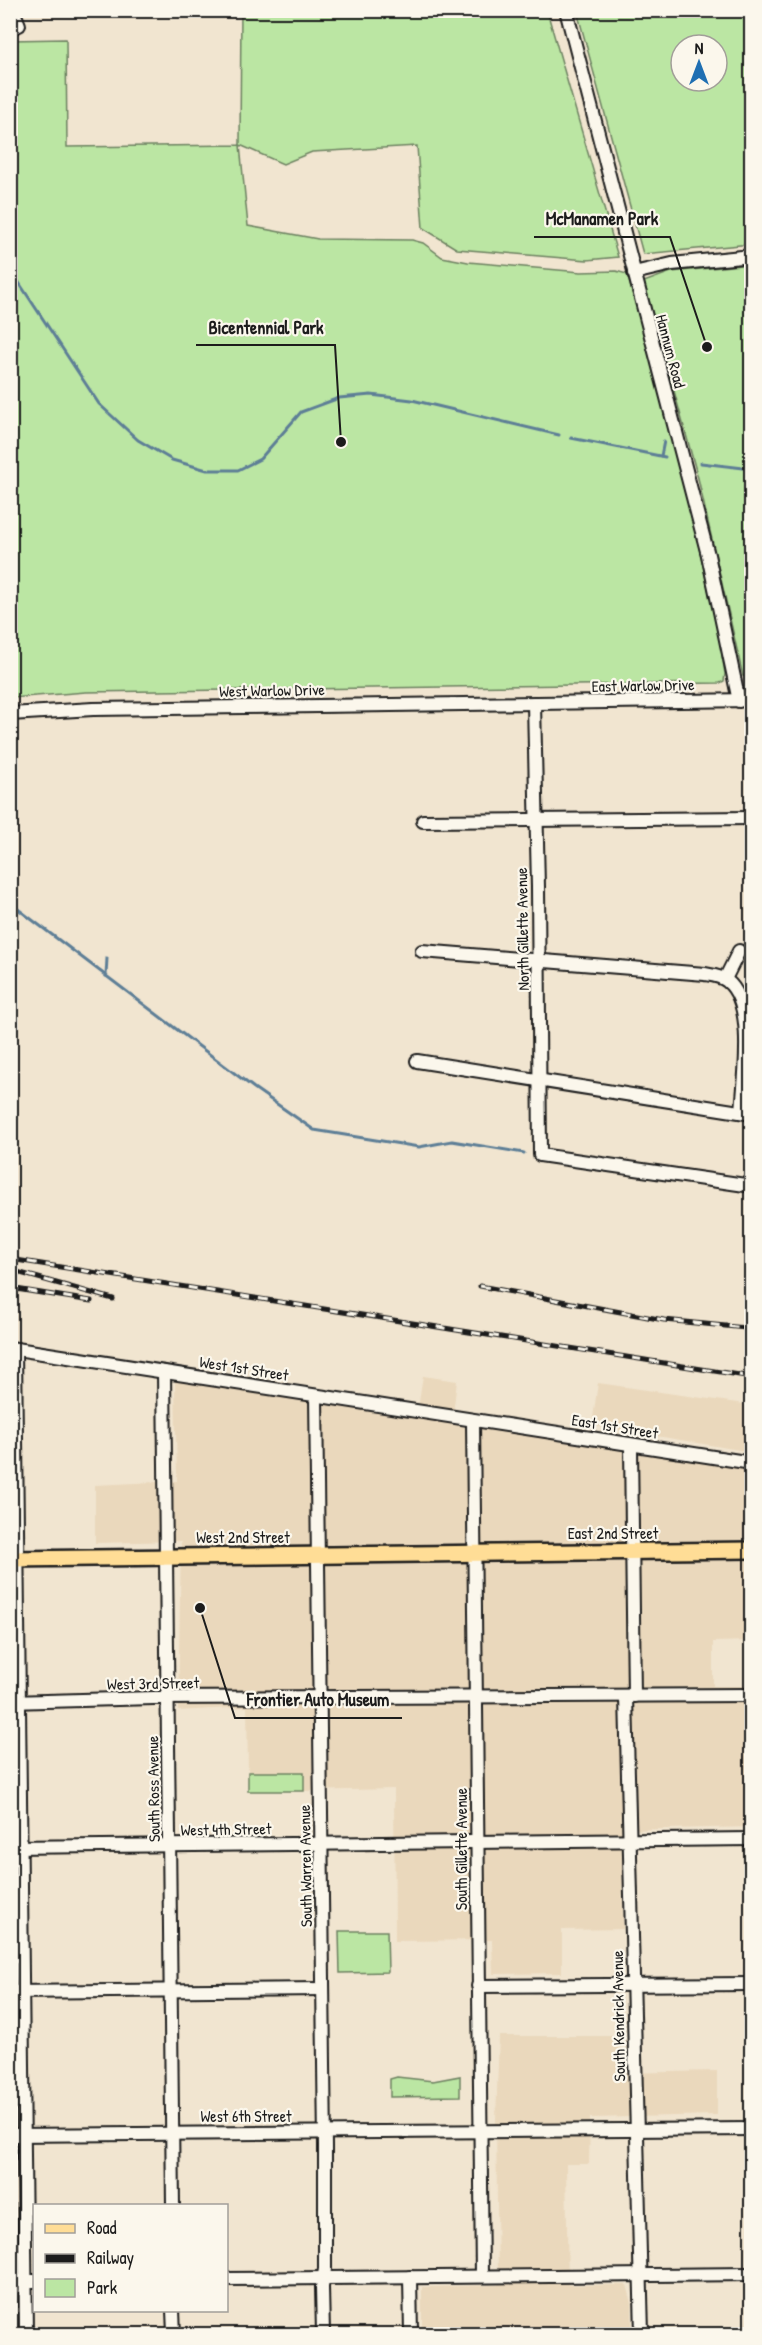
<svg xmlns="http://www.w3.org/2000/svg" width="762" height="2345" viewBox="0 0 762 2345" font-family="'Patrick Hand',sans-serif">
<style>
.built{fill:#ead8bc}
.green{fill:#bbe6a3;stroke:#6c8160;stroke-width:1.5;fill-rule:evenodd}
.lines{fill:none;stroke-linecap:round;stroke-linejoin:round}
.stream{stroke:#5d7e96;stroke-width:3}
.minor-casing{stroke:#1c1c1c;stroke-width:16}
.major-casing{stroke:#1c1c1c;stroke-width:20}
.minor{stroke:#fbf7ec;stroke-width:12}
.major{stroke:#ffdd96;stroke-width:15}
.rail-casing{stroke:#1c1c1c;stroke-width:5}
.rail{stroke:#fbf7ec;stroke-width:3;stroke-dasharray:9;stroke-linecap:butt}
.labels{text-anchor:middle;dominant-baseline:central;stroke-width:4.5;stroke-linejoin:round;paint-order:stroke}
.street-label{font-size:16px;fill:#1c1c1c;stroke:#fbf7ec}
.leader{fill:none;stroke:#1c1c1c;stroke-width:2}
.callout-dot{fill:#1c1c1c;stroke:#fbf7ec;stroke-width:2}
.callout-label{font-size:18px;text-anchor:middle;font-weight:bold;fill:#1c1c1c;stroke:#fbf7ec;stroke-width:4.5;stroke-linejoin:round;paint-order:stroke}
</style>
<rect width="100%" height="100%" fill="#f1e5d0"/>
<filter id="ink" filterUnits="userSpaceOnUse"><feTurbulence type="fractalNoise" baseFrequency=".0167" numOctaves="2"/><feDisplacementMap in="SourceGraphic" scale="12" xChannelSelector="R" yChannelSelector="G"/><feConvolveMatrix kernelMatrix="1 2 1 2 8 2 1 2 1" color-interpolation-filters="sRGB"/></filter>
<g filter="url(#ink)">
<!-- built -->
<g class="built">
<path d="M 423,1376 L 457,1381 L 452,1422 L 751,1468 L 751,1641 L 713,1642 L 713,1686 L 751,1686 L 751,1827 L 622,1830 L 623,1929 L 562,1930 L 562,1973 L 493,1974 L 492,1940 L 395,1941 L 394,1789 L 304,1791 L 303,1772 L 248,1772 L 247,1707 L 178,1711 L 181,1541 L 95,1543 L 95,1485 L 177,1481 L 175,1382 L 178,1378 L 417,1415 Z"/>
<path d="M 598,1383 L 751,1405 L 751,1452 L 592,1425 Z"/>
<path d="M 499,2036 L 621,2036 L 622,2073 L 717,2071 L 717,2115 L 590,2118 L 589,2164 L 566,2164 L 568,2285 L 627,2285 L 632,2303 L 632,2334 L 422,2334 L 422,2287 L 498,2285 L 496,2119 Z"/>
</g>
<!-- green -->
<g class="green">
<path d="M 241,11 L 547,11 L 618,257 L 587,260 L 457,249 L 423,228 L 417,146 L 312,152 L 283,164 L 240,145 L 248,226 L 318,239 L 412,240 L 423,243 L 442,257 L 468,262 L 581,272 L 616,271 L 627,274 L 660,392 L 698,543 L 719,637 L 725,674 L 724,681 L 720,683 L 86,692 L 11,698 L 10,40 L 66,39 L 67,147 L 240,145 Z"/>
<path d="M 577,11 L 751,11 L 751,244 L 643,254 ZM 681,45 L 717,45 L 717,81 L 681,81 Z"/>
<path d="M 751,264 L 752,264 L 751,677 L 743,676 L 698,478 L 644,282 L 671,272 Z"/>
<rect x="248" y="1772" width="56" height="19"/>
<path d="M 339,1931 L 387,1931 L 388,1972 L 340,1973 Z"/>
<path d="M 460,2076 L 460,2096 L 390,2097 L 390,2079 L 397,2077 L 433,2081 Z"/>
</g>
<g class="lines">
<!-- stream -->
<g class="stream">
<path d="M 10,269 L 99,404 L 138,440 L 172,460 L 207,470 L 238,470 L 260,459 L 301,412 L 339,398 L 371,395 L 412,400 L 559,435"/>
<path d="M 571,438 L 665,457"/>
<path d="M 661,456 L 664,441"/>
<path d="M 701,463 L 752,469"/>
<path d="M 10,903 L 254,1088 L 314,1130 L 419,1147 L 452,1141 L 524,1153"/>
<path d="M 106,976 L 107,958"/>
</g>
<defs>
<g id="minor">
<path d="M 566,10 L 708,555 L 739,701"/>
<path d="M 10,29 L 19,25 L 13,10"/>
<path d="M 634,273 L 672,264 L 752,256"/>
<path d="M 534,703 L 538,887 L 540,1155 L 752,1186"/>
<path d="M 10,714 L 93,709 L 752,700"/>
<path d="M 423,821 L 752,818"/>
<path d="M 422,951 L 705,974 C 711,975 721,976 727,981 C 756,1004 744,1078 742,1112"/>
<path d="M 725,979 L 739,951"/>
<path d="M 417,1061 L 752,1114"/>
<path d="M 10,1348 L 752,1463"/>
<path d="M 15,1349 L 26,2334"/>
<path d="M 164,1372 L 173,2206"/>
<path d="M 316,1396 L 325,2146 L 325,2269 L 322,2287 L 323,2334"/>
<path d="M 473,1421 L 482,2276"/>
<path d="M 631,1446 L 634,1696"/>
<path d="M 626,1696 L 642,2334"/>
<path d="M 10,1702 L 154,1698 L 752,1695"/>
<path d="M 10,1847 L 752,1839"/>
<path d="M 478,1986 L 752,1984"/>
<path d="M 10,1992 L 323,1989"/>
<path d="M 10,2135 L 752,2129"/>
<path d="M 410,2277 L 411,2334"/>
<path d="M 226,2279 L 752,2274"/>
<path d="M 10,2281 L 34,2281"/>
<path d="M 173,2310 L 174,2334"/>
</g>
<path id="major" d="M 10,1559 L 752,1550"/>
</defs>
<!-- minor casing -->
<use href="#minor" class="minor-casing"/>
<!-- major casing -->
<use href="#major" class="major-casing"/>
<!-- minor -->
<use href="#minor" class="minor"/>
<!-- major -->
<use href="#major" class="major"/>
<defs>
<g id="rail">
<path d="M 10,1259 L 752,1377"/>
<path d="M 10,1270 L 113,1299"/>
<path d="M 480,1286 L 664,1320 L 746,1328"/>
<path d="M 10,1288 L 91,1301"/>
</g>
</defs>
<!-- rail casing -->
<use href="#rail" class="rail-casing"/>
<!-- rail -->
<use href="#rail" class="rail"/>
</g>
</g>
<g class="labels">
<!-- street labels -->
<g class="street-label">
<text transform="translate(671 351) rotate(75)">Hannum Road</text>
<text transform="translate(643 685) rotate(-1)">East Warlow Drive</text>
<text transform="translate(272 690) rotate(-1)">West Warlow Drive</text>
<text transform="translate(522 929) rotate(-91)">North Gillette Avenue</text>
<text transform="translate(244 1368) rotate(9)">West 1st Street</text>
<text transform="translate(615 1426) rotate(9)">East 1st Street</text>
<text x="613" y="1533">East 2nd Street</text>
<text x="243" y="1537">West 2nd Street</text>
<text transform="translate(153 1683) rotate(-1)">West 3rd Street</text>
<text transform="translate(153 1789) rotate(-91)">South Ross Avenue</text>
<text transform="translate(226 1829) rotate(-1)">West 4th Street</text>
<text transform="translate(461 1849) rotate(-90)">South Gillette Avenue</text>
<text transform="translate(305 1866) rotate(-91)">South Warren Avenue</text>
<text transform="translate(618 2016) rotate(-91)">South Kendrick Avenue</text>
<text x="246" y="2116">West 6th Street</text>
</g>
</g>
<!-- callouts -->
<path class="leader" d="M707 347L670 237H534M341 442L335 345H196M200 1608L235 1718H402"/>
<g class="callout-dot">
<circle cx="707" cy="347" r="6"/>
<circle cx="341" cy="442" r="6"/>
<circle cx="200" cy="1608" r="6"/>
</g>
<g class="callout-label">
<text x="602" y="225">McManamen Park</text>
<text x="266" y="334">Bicentennial Park</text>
<text x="318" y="1706">Frontier Auto Museum</text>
</g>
<!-- margin -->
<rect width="762" height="2345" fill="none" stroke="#fbf7ec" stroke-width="36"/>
<rect x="18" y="18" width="726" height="2309" fill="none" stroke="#1c1c1c" stroke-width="2" filter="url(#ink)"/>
<!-- legend -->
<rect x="33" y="2204" width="195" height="108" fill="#fbf7ec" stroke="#a29f99" stroke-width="1.5"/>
<rect x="45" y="2224" width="30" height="9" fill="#ffdd96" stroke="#a29f99" stroke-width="1.5"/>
<text x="87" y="2234" font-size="18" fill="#1c1c1c">Road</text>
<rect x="45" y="2254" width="30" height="9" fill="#1c1c1c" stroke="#a29f99" stroke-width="1.5"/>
<text x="87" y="2264" font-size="18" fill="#1c1c1c">Railway</text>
<rect x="45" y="2279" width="30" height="18" fill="#bbe6a3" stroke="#a29f99" stroke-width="1.5"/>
<text x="87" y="2294" font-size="18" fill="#1c1c1c">Park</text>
<!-- north arrow -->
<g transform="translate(699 63)"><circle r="28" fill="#fbf7ec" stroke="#a29f99" stroke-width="1.5"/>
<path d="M0-4.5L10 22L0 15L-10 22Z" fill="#1f6fb2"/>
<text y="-9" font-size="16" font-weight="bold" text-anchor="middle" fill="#1c1c1c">N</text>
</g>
</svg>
